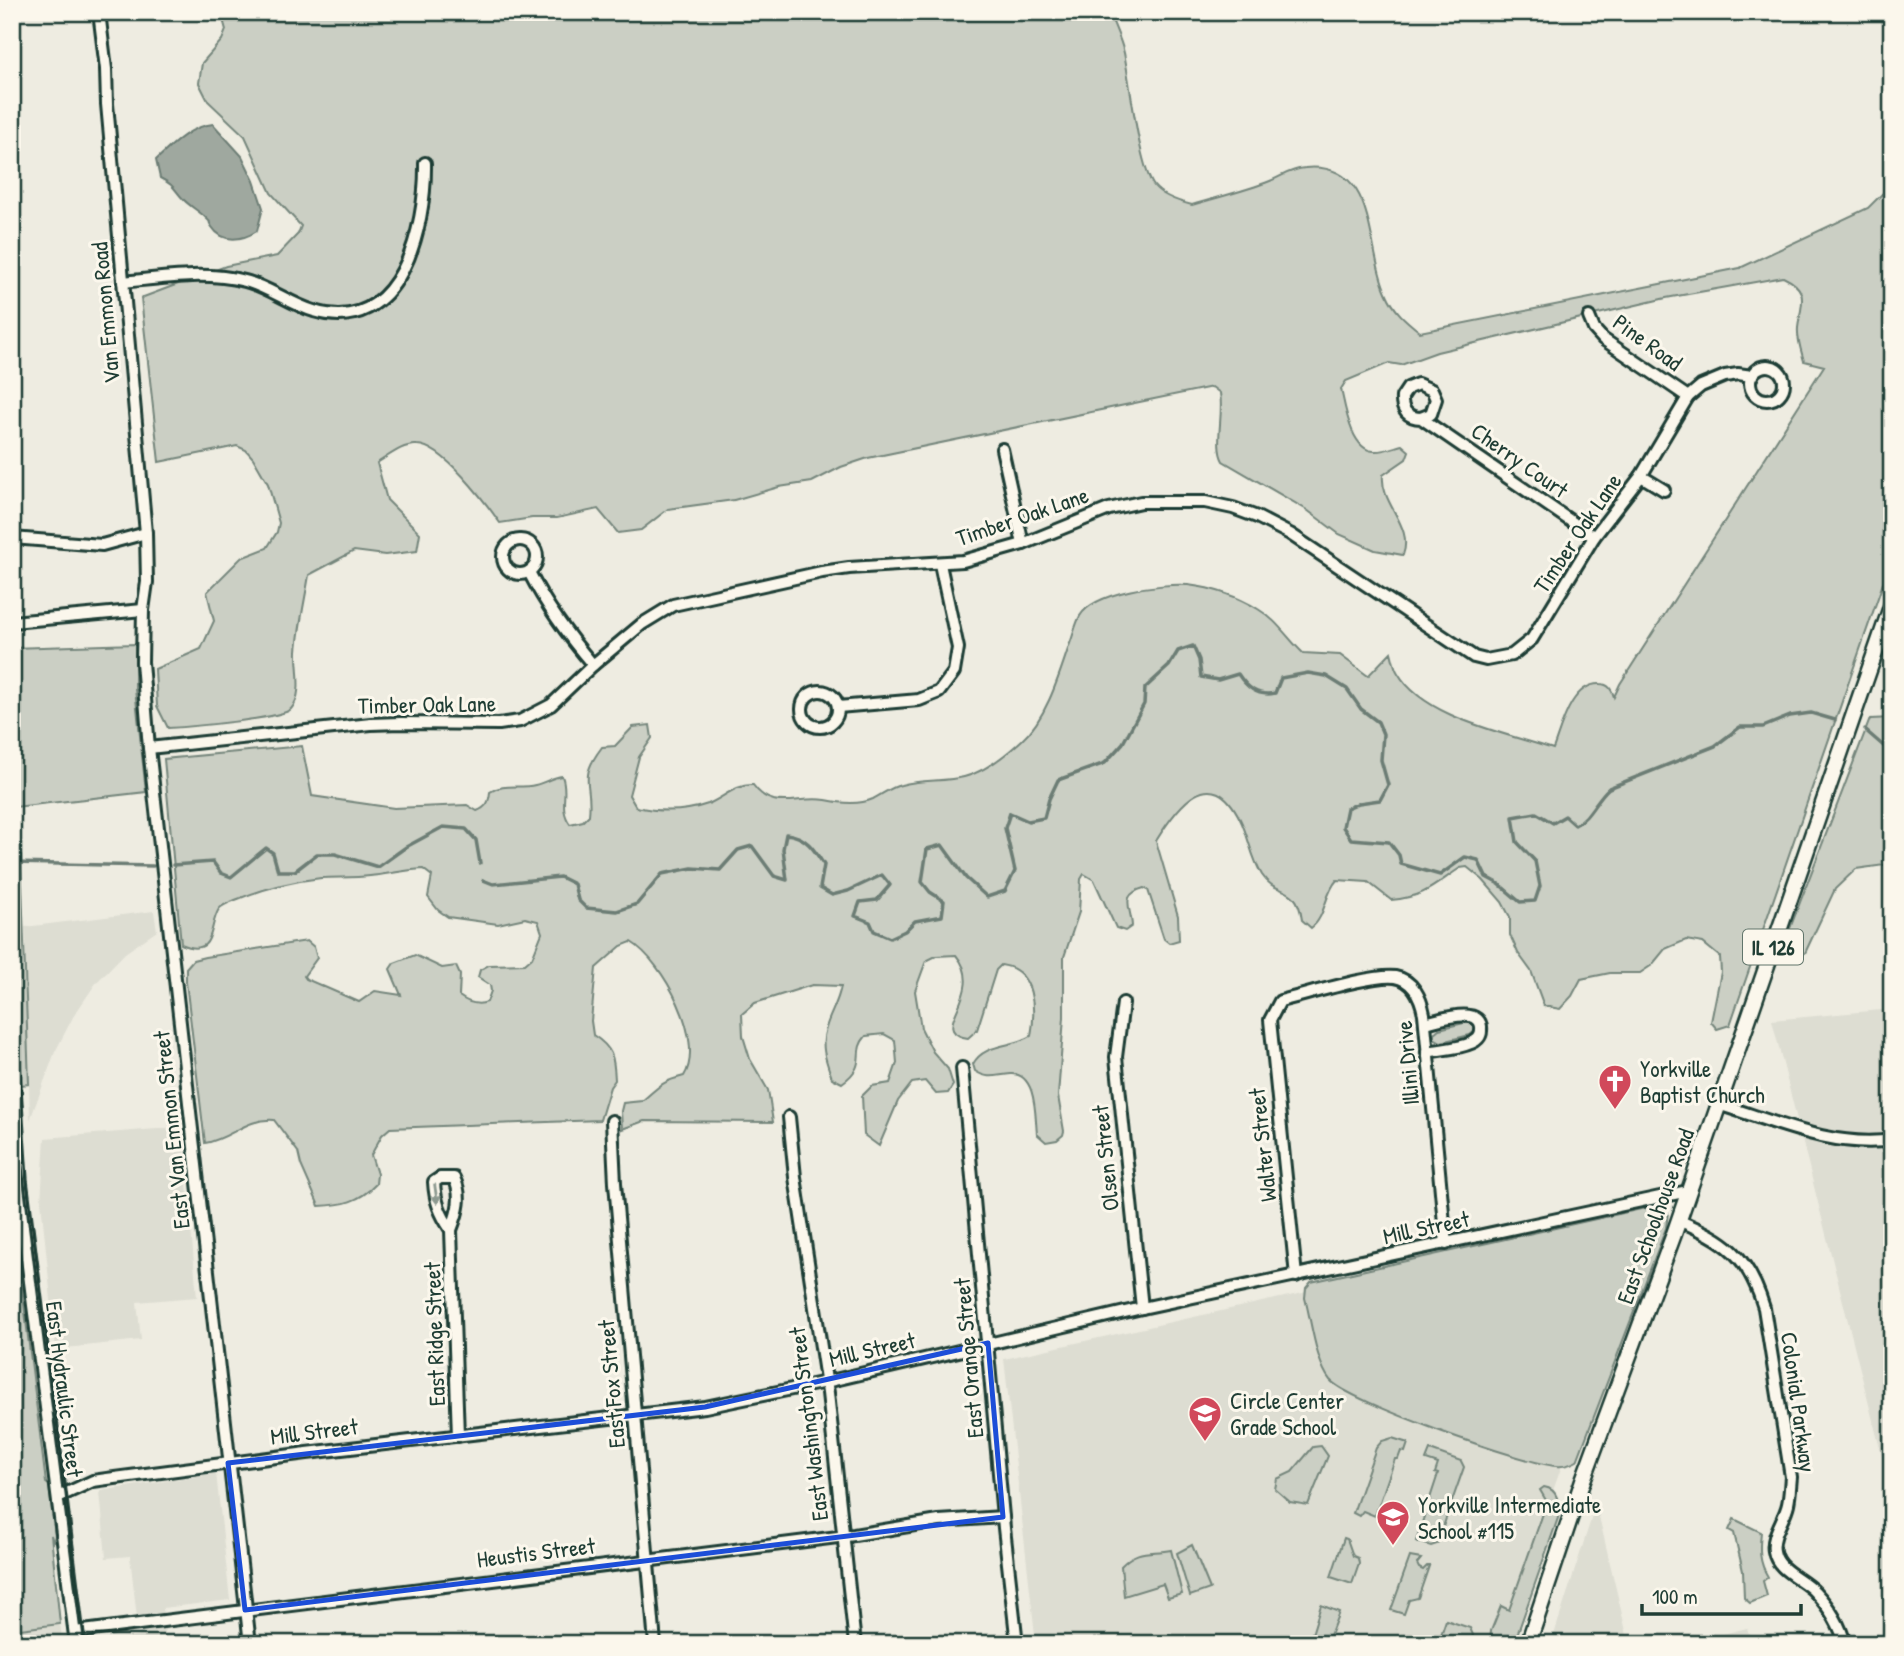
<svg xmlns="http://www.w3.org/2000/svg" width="1904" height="1656" viewBox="0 0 1904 1656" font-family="'Patrick Hand',sans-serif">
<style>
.built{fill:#ddddd2}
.green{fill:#cbcfc4;stroke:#75867c;stroke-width:2}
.water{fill:#9fa89f;stroke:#6c7d74;stroke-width:2}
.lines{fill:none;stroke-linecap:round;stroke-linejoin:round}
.stream{stroke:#6c7d74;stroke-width:3.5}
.minor-casing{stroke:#1f3d34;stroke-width:16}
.major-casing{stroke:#1f3d34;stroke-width:19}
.minor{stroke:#fbf7ec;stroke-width:10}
.major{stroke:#fbf7ec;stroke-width:14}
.rail{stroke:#1f3d34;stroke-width:3.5}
.oneway{fill:#8d9a90}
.marked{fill:none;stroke:#1d4ed8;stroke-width:5;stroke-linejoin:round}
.labels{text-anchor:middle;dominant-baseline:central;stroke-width:6;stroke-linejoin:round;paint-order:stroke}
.shield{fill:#fbf7ec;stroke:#61756b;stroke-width:2}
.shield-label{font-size:21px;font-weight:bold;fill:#1f3d34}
.street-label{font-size:23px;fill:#1f3d34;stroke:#fbf7ec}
.poi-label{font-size:23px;fill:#1f3d34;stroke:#fbf7ec;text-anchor:start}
</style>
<rect width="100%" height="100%" fill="#eeece1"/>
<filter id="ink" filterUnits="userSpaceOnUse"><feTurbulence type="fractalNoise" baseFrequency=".0143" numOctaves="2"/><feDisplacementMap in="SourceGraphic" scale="14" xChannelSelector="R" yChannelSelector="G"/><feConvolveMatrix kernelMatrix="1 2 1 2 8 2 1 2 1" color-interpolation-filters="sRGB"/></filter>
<g filter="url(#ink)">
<!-- built -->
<g class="built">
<path d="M 154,911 L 157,931 L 125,953 L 96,983 L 73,1017 L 55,1052 L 30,1120 L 25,927 Z"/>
<path d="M 1892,1009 L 1892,1496 L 1772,1020 Z"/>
<path d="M 182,1127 L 197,1297 L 137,1302 L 141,1340 L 56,1349 L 41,1201 L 45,1138 Z"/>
<path d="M 1641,1218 L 1646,1227 L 1499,1644 L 1036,1644 L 1004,1359 Z"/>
<path d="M 216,1473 L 230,1600 L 163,1608 L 166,1644 L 116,1644 L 116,1640 L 139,1636 L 130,1556 L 106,1558 L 100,1491 Z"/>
<path d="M 1596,1504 L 1629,1644 L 1551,1644 Z"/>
<path d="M 60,1624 L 63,1644 L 12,1644 L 12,1630 Z"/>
<path d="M 1747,1628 L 1752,1644 L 1684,1644 Z"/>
</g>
<!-- green -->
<g class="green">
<path d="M 221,12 L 1109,12 C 1114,26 1121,39 1124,53 C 1130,81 1139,167 1154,186 C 1162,196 1180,202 1192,205 C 1218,197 1245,191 1270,181 C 1282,176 1291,169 1305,168 C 1379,161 1365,247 1386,292 C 1394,311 1405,320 1420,332 L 1740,268 L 1868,208 L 1892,184 L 1892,557 L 1730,1025 L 1717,1029 L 1711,1022 L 1721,972 L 1720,957 L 1703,943 L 1686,940 L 1665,949 L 1652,965 L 1640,973 L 1610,973 L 1581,979 L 1572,996 L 1560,1009 L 1544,1006 L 1531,971 L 1518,953 L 1510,935 L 1510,917 L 1502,902 L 1483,880 L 1467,867 L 1460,868 C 1433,886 1425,897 1391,900 L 1368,882 L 1337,880 C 1324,894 1326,917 1311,928 L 1302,920 C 1297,881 1277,898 1262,875 C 1251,857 1249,837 1240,819 C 1211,760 1177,807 1156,841 L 1178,916 L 1179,940 L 1169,943 L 1164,939 L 1148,890 L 1144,888 C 1119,895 1131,907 1132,926 L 1125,931 L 1116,928 L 1094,880 L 1084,874 L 1081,879 L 1079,912 L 1064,957 L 1064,1017 L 1058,1096 L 1064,1131 L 1063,1135 L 1057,1140 L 1046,1142 L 1037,1134 C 1035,1116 1037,1073 1011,1074 C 996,1075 989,1080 975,1071 L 973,1064 C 984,1043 1012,1048 1031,1036 C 1036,1009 1035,969 1001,965 L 996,970 L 977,1030 L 968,1038 C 962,1037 956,1036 953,1030 C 947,1015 982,986 956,955 L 936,956 L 926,961 L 915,991 L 921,1028 L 933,1052 L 948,1069 L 953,1085 L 948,1093 L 936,1094 L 925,1081 L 912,1083 L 898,1101 L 879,1146 L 864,1135 L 862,1096 L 872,1086 L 890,1083 L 897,1063 L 895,1040 L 884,1034 L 866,1036 C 850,1054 870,1063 842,1083 L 832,1078 C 826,1061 820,1046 826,1028 C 830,1013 838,1003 841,986 L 812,985 L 755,1003 L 742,1014 L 743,1036 L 750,1059 L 768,1090 L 773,1122 L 644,1121 L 622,1129 L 621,1111 L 623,1103 L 642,1101 C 660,1086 660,1082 684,1076 C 706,1041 663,961 631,942 L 621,946 L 596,968 L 591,1021 L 593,1035 C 613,1048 614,1057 615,1080 L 610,1087 L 600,1120 L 390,1128 L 382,1135 L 371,1155 L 377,1174 L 376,1184 C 359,1202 343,1205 319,1206 L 301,1165 L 298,1152 L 274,1120 C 245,1118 231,1139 205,1143 L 186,982 L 186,968 L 193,960 L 205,957 L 307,941 L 314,947 L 317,958 L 304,976 L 306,979 L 359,1002 L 375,991 L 401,995 L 390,969 L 394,963 L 415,955 L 442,968 L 456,966 L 460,975 L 459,996 C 467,1002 477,1006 487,1002 L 491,991 L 490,985 L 478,977 L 480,970 L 489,965 L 525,964 L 532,958 L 542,933 L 538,921 L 525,918 L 498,924 L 448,917 L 438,910 L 428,897 L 432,876 L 423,869 C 405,870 388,874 370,876 C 354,878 337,877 321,878 C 294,881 263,889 238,899 C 231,902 223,904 219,909 C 208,925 217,959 181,944 L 164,759 L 302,746 L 312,796 L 394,808 L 467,805 L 477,811 C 487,807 489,802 490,792 C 503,783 520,789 535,785 C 545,783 552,777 562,776 C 569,793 558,807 570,824 L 583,821 L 589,815 C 593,782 577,780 602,747 L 615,746 L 633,727 L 650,725 L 652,738 L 639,757 L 629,795 L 636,807 C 659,812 685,812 708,804 C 723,798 736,784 753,785 C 773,813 798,795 826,800 C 840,803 859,805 873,799 C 883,794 891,787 901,785 C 922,779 944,782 964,777 C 984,772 1007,754 1022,740 C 1046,719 1059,676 1069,646 C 1073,637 1075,625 1080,616 C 1094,592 1162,583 1188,585 C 1212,588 1237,596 1258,609 C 1277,620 1288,639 1303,653 L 1340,655 L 1368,676 L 1391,652 C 1393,659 1394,667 1398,673 C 1424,718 1506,733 1553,749 C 1561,728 1571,683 1600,684 C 1609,684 1612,690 1614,697 L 1620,684 L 1824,366 L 1804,361 C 1801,350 1797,340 1798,328 C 1801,303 1811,290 1783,277 L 1666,298 L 1437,352 L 1401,365 L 1389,363 L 1346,381 L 1341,389 C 1345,406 1351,450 1374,451 C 1382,452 1394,447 1402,445 L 1409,451 L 1406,459 L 1383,475 C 1380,504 1414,526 1403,555 L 1375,550 L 1339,534 L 1307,510 L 1223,461 C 1214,446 1224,414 1220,393 L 1212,387 L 868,458 L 841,467 L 812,482 L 779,487 L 734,500 L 668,509 L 641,530 L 618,533 L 598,509 L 557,518 L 532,518 L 500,523 C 486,503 443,445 417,445 C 402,444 389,456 377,463 L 387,500 L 420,533 L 417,551 L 385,555 L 354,551 L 309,575 C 305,600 299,625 297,651 C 296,668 304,694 291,709 C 282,719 186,727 168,728 L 157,706 L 155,669 L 201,649 L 214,621 L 207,592 L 241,558 L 267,548 L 277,532 L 279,523 L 268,484 L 253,458 L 246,450 L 237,446 L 159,462 L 141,298 L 226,266 L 277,256 L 298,234 L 301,226 L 271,193 L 245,136 L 208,101 L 199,83 L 202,63 L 222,40 L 226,30 Z"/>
<path d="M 135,644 L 135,689 L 146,792 L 15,807 L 12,648 Z"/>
<path d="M 1892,718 L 1892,864 L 1856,869 L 1835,889 L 1805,953 L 1793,955 L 1786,946 L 1786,939 L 1870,719 Z"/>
<path d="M 12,855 L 21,855 L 29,1084 L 12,1086 Z"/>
<path d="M 1468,1022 L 1475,1026 L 1475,1031 L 1470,1035 L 1441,1042 L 1434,1038 L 1434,1033 L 1439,1029 Z"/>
<path d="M 1659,1205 L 1668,1213 L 1666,1228 L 1577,1461 C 1570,1465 1564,1467 1556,1466 C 1525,1464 1349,1402 1330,1380 C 1316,1363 1311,1320 1305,1298 L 1306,1288 L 1311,1282 Z"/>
<path d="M 12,1247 L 17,1247 L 46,1483 L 49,1485 L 55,1536 L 53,1542 L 51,1535 L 60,1624 L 12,1630 Z"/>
<path d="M 1392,1438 L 1408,1443 L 1405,1452 L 1401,1451 L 1398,1459 L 1395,1459 L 1375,1516 L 1363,1511 L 1359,1516 L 1353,1513 L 1376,1448 L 1382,1441 Z"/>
<path d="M 1321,1446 L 1328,1456 L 1308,1505 L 1290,1502 L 1275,1489 L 1277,1479 L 1292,1472 L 1313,1447 Z"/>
<path d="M 1430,1450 L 1461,1461 L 1464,1467 L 1437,1544 L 1431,1546 L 1416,1541 L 1438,1474 L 1435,1473 L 1438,1464 L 1426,1460 Z"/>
<path d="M 1544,1487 C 1559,1489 1560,1505 1558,1518 L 1517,1635 L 1490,1643 L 1491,1631 L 1501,1606 L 1509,1610 L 1547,1502 L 1540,1490 Z"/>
<path d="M 1734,1519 L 1761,1532 C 1759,1550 1759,1562 1768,1577 L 1763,1581 L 1767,1596 L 1750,1603 L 1744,1598 L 1743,1571 L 1734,1533 L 1729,1530 Z"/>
<path d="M 1344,1538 L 1347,1539 L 1353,1556 L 1358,1558 L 1359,1564 L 1352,1584 L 1331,1577 Z"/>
<path d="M 1192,1545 L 1210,1589 L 1190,1596 L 1177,1553 Z"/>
<path d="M 1171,1550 L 1182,1594 L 1168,1598 L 1163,1584 L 1124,1596 L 1121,1566 C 1138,1548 1150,1554 1171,1550 Z"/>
<path d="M 1410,1557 L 1421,1559 L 1417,1564 L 1419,1568 L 1423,1570 L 1427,1566 L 1429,1566 L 1418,1598 L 1409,1600 L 1404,1614 L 1391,1610 Z"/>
<path d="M 1321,1605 L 1339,1612 L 1329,1638 L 1333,1644 L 1309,1644 Z"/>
<path d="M 1446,1620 L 1470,1628 L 1473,1635 L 1470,1644 L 1438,1644 Z"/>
</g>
<!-- water -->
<path class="water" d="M 213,124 L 242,156 L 254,181 L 263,208 L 257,231 C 243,240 223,244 212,227 C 206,218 214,226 206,218 C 199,211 191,207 184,200 C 173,189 176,186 160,178 L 156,160 C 172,145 190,126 213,124 Z"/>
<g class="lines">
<!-- stream -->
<g class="stream">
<path d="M 1865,730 L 1887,749 L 1892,749"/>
<path d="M 12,863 L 153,866"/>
<path d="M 173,865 L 213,862 L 221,873 L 231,877 L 266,848 L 273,853 L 278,871 L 295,871 L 317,854 L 335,854 L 378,867 L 406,847 L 443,827 L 466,829 L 476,840 L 480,863"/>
<path d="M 483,880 L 493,884 L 560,877 L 574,884 L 578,900 L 586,908 L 617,911 L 637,904 L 662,874 L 692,868 L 720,870 L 738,850 L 752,846 L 774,876 L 787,880 L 783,849 L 786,834 C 806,836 814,849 824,865 L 820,888 L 832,895 L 848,891 L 882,875 L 890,885 L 877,900 L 860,902 L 855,916 L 870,922 L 874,931 L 890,938 L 905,931 L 915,921 L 942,916 L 944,901 L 930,892 L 922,882 L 927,849 L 942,845 L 966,878 L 987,897 L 1005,891 L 1015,871 L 1005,828 L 1010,813 L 1028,821 L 1044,818 L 1049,799 L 1058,780 L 1105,763 L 1123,743 L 1144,704 L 1145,688 L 1169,666 L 1178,651 L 1193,646 L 1199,660 L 1201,677 L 1218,680 L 1238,674 C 1247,688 1258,697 1275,693 L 1281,678 L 1308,673 L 1326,676 L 1347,689 L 1361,709 L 1378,722 L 1383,734 L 1381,760 L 1388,785 L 1380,800 L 1359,803 L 1347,808 L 1343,827 L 1351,839 L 1389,842 L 1399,855 L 1401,864 L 1440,875 L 1465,857 L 1478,860 L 1486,877 L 1499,884 L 1520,902 L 1535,901 L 1540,886 L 1535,861 L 1517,842 L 1513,817 L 1536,813 L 1553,823 L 1565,816 L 1575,825 C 1590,818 1596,799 1609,788 L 1715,746 L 1740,727 L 1763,727 L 1790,716 L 1811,713 L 1835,720"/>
</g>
<defs>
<g id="minor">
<path d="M 99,12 L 106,69 L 107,104 L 146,533 L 147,582 L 143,610 L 142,662 L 149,748 L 250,1644"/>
<path d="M 123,282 C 163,278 205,271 245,281 C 269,287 290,304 314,311 C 401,337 426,227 425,163"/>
<path d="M 1589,317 L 1594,329 L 1603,339 L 1688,397"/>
<circle cx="1767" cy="383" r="17"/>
<path d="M 1421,418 L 1431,414 L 1436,399 L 1432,390 L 1418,384 L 1408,388 L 1402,397 C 1401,410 1408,418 1421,418 L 1594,537"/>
<path d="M 1002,449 L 1023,544"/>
<path d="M 1641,476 L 1664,490"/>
<path d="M 12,538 L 102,545 L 146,533"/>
<circle cx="520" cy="557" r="17"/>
<path d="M 529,572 C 547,607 568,636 593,665"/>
<path d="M 12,622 L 143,610"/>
<circle cx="820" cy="709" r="18"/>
<path d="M 838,707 L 919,700 L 939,692 L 954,672 L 958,648 L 940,564"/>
<path d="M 149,748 L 371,724 L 400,723 L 499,724 L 520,721 L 551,705 L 593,665 L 642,624 L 673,605 L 822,572 L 849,568 L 963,561 L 1023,544 L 1109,509 L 1141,502 L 1205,502 L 1233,508 L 1257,517 L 1290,534 L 1474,657 L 1486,660 L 1512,655 L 1532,639 L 1594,537 L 1641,476 L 1688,397 L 1701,386 L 1725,376 L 1738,374 L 1752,376"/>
<path d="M 1123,1003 L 1116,1057 L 1142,1308"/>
<path d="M 1425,1023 C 1439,1020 1484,1004 1481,1031 C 1481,1037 1476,1041 1471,1043 C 1458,1049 1441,1049 1427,1052"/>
<path d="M 962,1068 L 1004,1528 L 1017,1644"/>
<path d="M 1718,1104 C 1773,1121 1834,1149 1892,1140"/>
<path d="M 789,1117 L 795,1177 L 828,1393 L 855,1644"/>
<path d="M 612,1121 L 615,1183 L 655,1644"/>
<path d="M 12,1140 L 76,1644"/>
<path d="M 1678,1220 C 1727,1241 1748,1255 1764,1308 L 1791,1477 C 1790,1486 1790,1495 1788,1504 C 1785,1519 1771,1535 1774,1551 C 1777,1571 1802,1578 1815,1592 C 1829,1607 1840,1624 1845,1644"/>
<path d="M 451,1230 C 440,1214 435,1201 434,1182 L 440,1178 L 454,1178 C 463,1196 458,1212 451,1230 L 458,1436"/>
<path d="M 1296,1276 L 1270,1020 L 1280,1001 C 1306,995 1372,974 1395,977 C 1413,980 1421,998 1424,1014 L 1446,1244"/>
<path d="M 58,1497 L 93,1481 L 107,1479 L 307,1453 L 705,1407 L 826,1382 L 1142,1308 L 1688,1191"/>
<path d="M 75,1632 L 854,1535 L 939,1521 L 1003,1517"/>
</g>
<path id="major" d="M 1528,1644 L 1583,1480 L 1674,1234 L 1892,604"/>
</defs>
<!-- minor casing -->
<use href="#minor" class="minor-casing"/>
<!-- major casing -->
<use href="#major" class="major-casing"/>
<!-- minor -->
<use href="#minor" class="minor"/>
<!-- major -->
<use href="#major" class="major"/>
<!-- rail -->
<path class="rail" d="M 12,955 L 27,1181 L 85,1644"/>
</g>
<!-- one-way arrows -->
<defs><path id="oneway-solid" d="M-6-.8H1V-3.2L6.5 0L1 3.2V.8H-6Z" transform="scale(1.75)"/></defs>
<use class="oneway" href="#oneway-solid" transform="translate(436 1194) rotate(82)"/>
</g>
<!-- marked area -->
<path class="marked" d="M 988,1343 L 1003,1517 L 245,1610 L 228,1463 L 705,1407 Z"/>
<!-- icons -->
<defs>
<symbol id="church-pin" viewBox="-11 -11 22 30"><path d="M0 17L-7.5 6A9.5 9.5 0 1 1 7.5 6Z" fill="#d1495b" stroke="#fbf7ec"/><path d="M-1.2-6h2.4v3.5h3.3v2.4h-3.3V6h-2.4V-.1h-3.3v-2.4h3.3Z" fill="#fff"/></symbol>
<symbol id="school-pin" viewBox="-11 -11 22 30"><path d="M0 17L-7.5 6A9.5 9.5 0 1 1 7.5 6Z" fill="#d1495b" stroke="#fbf7ec"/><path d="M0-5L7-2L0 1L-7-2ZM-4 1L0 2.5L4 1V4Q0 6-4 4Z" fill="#fff"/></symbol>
</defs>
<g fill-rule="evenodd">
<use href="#church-pin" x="1596" y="1062" width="38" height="52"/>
<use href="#school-pin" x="1186" y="1394" width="38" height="52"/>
<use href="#school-pin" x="1374" y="1498" width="38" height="52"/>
</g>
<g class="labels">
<!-- shield labels -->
<rect class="shield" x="1743" y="929.5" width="60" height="35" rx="5"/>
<g class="shield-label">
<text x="1773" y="947">IL 126</text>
</g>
<!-- street labels -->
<g class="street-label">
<text transform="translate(105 313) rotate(-95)">Van Emmon Road</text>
<text transform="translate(1648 342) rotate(36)">Pine Road</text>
<text transform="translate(1520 460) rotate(35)">Cherry Court</text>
<text transform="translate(1022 516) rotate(-19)">Timber Oak Lane</text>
<text transform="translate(1577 533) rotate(-56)">Timber Oak Lane</text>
<text transform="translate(427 704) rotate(-1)">Timber Oak Lane</text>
<text transform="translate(1407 1063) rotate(-95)">Illini Drive</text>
<text transform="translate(171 1130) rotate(-96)">East Van Emmon Street</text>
<text transform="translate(1262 1145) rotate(-96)">Walter Street</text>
<text transform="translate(1105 1158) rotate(-96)">Olsen Street</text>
<text transform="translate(1655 1216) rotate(-70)">East Schoolhouse Road</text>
<text transform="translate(1426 1227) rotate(-12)">Mill Street</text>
<text transform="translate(434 1334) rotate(-92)">East Ridge Street</text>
<text transform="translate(872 1349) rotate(-13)">Mill Street</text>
<text transform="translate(968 1358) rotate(-95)">East Orange Street</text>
<text transform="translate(611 1384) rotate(-95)">East Fox Street</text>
<text transform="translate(65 1389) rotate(83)">East Hydraulic Street</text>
<text transform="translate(1799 1402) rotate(82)">Colonial Parkway</text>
<text transform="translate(808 1424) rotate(-97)">East Washington Street</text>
<text transform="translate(314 1431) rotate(-7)">Mill Street</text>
<text transform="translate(536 1552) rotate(-7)">Heustis Street</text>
</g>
<!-- poi labels -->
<g class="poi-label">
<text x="1640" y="1068">Yorkville<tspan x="1640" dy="26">Baptist Church</tspan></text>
<text x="1230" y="1400">Circle Center<tspan x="1230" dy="26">Grade School</tspan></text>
<text x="1418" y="1504">Yorkville Intermediate<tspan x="1418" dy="26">School #115</tspan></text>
</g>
</g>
<!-- margin -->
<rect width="1904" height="1656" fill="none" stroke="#fbf7ec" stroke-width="42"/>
<rect x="21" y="21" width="1862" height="1614" fill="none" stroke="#1f3d34" stroke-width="2.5" filter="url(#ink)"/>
<!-- scale -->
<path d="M1642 1604v10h159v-10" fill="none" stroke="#1f3d34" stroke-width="3.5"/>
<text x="1652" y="1604" font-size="21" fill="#1f3d34" stroke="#fbf7ec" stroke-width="5" paint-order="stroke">100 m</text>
</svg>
